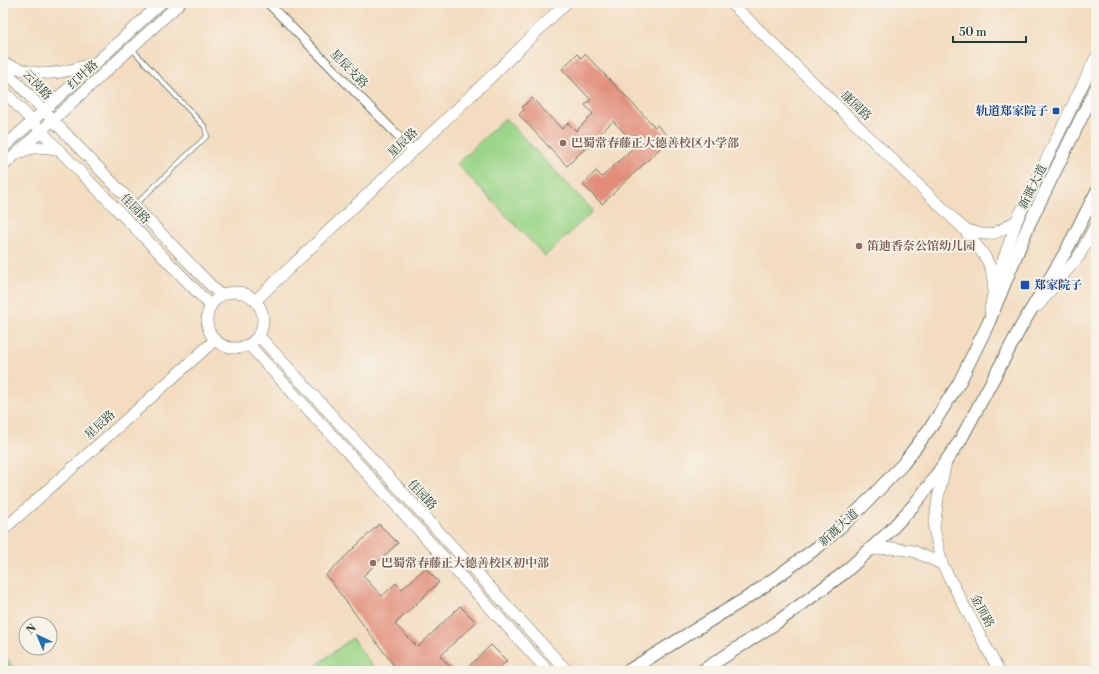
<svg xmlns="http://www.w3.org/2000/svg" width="1099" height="674" viewBox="0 0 1099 674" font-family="'Libre Bodoni','Noto Serif SC',serif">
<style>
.green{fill:#9bd689;stroke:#5d8a5e}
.building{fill:#e18d79}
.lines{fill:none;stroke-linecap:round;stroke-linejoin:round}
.lane-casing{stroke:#697565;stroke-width:5.5}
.street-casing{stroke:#697565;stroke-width:10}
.secondary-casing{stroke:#697565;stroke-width:12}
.primary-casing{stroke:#697565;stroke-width:14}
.lane{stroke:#fff;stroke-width:4}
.street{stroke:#fff;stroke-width:8}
.secondary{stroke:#fff;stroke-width:11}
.primary{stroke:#fff;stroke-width:12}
.transit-dot{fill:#1a4fb4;stroke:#f7f3e8;stroke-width:1.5}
.education-dot{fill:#8d6e63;stroke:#f7f3e8;stroke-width:1.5}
.labels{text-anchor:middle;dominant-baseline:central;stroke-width:4;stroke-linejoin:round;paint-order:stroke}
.street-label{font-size:12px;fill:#1f3d34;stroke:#f7f3e8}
.transit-label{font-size:12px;font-weight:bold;fill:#164399;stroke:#f7f3e8;text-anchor:end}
.education-label{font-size:12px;font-weight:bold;fill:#785e54;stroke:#f7f3e8;text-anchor:start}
</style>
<rect width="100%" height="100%" fill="#f7f3e8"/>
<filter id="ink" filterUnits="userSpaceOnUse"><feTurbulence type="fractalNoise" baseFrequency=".025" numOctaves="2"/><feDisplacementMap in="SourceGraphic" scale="8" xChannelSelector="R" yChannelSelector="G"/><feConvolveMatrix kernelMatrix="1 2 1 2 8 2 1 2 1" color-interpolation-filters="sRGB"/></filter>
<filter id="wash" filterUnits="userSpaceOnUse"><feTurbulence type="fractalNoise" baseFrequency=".012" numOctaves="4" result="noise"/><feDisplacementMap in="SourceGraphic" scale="16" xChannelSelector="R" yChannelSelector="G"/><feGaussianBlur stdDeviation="0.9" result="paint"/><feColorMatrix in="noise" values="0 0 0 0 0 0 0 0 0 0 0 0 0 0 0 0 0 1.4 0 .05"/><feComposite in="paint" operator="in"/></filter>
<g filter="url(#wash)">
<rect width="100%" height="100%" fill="#f3dcbf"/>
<!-- green -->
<g class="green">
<path d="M 505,118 L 593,211 L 545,256 L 457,164 Z"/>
<path d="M 352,638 L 376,671 L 309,671 Z"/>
<path d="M 3,652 L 15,671 L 3,671 Z"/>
</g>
<g id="blocks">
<!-- building -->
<g class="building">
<path d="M 577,54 L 581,58 L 585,54 L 655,127 L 657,125 L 670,139 L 602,204 L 583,185 L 596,171 L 602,177 L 636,145 L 613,121 L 567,166 L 519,115 L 524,109 L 522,107 L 532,98 L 562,129 L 568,123 L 576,131 L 593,114 L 585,105 L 591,100 L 562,69 Z"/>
<path d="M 379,524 L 398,543 L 363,576 L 382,596 L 396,583 L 402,589 L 425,568 L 439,582 L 395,624 L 418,647 L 460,606 L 476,622 L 440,656 L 454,671 L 398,671 L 326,575 Z"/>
<path d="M 491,645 L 507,661 L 496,671 L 464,671 Z"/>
</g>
</g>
</g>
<g filter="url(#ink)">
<use href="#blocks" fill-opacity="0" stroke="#697565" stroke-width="1"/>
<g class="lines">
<defs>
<path id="lane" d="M 131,48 L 205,127 L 207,136 L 135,205"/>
<path id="street" d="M 268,3 L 413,151"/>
<g id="secondary">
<path d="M 731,3 L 963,228 L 984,255 L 991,268 L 994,287"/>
<path d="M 3,63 C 38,77 56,76 91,64"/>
<path d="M 3,68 L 220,295"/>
<path d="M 3,90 L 59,150 L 210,305"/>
<path d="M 3,148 L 161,3"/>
<path d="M 21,152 C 34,146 45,147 59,150"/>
<path d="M 3,166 L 180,3"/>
<path d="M 963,228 C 990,239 994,235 1017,220"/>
<circle cx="235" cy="320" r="28"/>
<path d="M 256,300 L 498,70 L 566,3"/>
<path d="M 1038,306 L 1079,256 L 1096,225"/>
<path d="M 990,311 L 994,287 L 1017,220 L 1096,57"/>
<path d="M 259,336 L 567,671"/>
<path d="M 249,345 L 548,671"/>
<path d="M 946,462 L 938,498 L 934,528 L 942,564 L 999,671"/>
<path d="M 3,530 L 215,340"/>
<path d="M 869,550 L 892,548 L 913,551 L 942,564"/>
</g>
<g id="primary">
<path d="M 628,671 L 753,594 L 819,546 L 862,507 L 903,464 L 933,424 L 959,383 L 988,324 L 1029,224 L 1096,88"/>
<path d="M 702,671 L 776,623 L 844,573 L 887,534 L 913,506 L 928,487 L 960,441 L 1022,325 L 1065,253 L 1096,193"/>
</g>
</defs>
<!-- lane casing -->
<use href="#lane" class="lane-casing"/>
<!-- street casing -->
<use href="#street" class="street-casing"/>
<!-- secondary casing -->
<use href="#secondary" class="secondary-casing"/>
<!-- primary casing -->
<use href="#primary" class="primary-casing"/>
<!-- lane -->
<use href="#lane" class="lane"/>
<!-- street -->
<use href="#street" class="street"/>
<!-- secondary -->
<use href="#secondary" class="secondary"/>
<!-- primary -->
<use href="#primary" class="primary"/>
</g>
</g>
<!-- markers -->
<g class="transit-dot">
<rect x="1052" y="107" width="8" height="8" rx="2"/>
<rect x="1020" y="280" width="10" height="10" rx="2"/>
</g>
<g class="education-dot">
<circle cx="563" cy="143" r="4"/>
<circle cx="859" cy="246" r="4"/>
<circle cx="373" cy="563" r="4"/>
</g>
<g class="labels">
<!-- street labels -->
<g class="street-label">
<text transform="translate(349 69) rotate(46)">星辰支路</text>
<text transform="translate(83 75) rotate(-42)">红叶路</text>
<text transform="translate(37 85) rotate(47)">云岗路</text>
<text transform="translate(856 106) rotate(44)">康园路</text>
<text transform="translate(403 143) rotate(-44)">星辰路</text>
<text transform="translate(1033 187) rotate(-64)">新溉大道</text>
<text transform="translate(135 209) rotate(46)">佳园路</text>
<text transform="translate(100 425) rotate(-42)">星辰路</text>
<text transform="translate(422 495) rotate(47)">佳园路</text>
<text transform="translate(839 528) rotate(-42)">新溉大道</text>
<text transform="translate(982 611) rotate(62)">金顶路</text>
</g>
<!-- transit labels -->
<g class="transit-label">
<text x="1048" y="111">轨道郑家院子</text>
<text x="1034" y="285" text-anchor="start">郑家院子</text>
</g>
<!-- education labels -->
<g class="education-label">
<text x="571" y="143">巴蜀常春藤正大德善校区小学部</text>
<text x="867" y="246">笛迪香奈公馆幼儿园</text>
<text x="381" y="563">巴蜀常春藤正大德善校区初中部</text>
</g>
</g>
<!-- margin -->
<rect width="1099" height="674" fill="none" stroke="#f7f3e8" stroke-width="16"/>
<!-- north arrow -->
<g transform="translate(38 636) rotate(316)"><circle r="19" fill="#f7f3e8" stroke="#a1aaa0"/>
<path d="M0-3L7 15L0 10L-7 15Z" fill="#1f6fb2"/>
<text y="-6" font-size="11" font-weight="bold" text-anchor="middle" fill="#1f3d34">N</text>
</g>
<!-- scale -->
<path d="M953 36v6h73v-6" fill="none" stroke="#1f3d34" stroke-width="2"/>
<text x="959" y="36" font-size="12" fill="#1f3d34" stroke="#f7f3e8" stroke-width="3" paint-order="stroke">50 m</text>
</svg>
